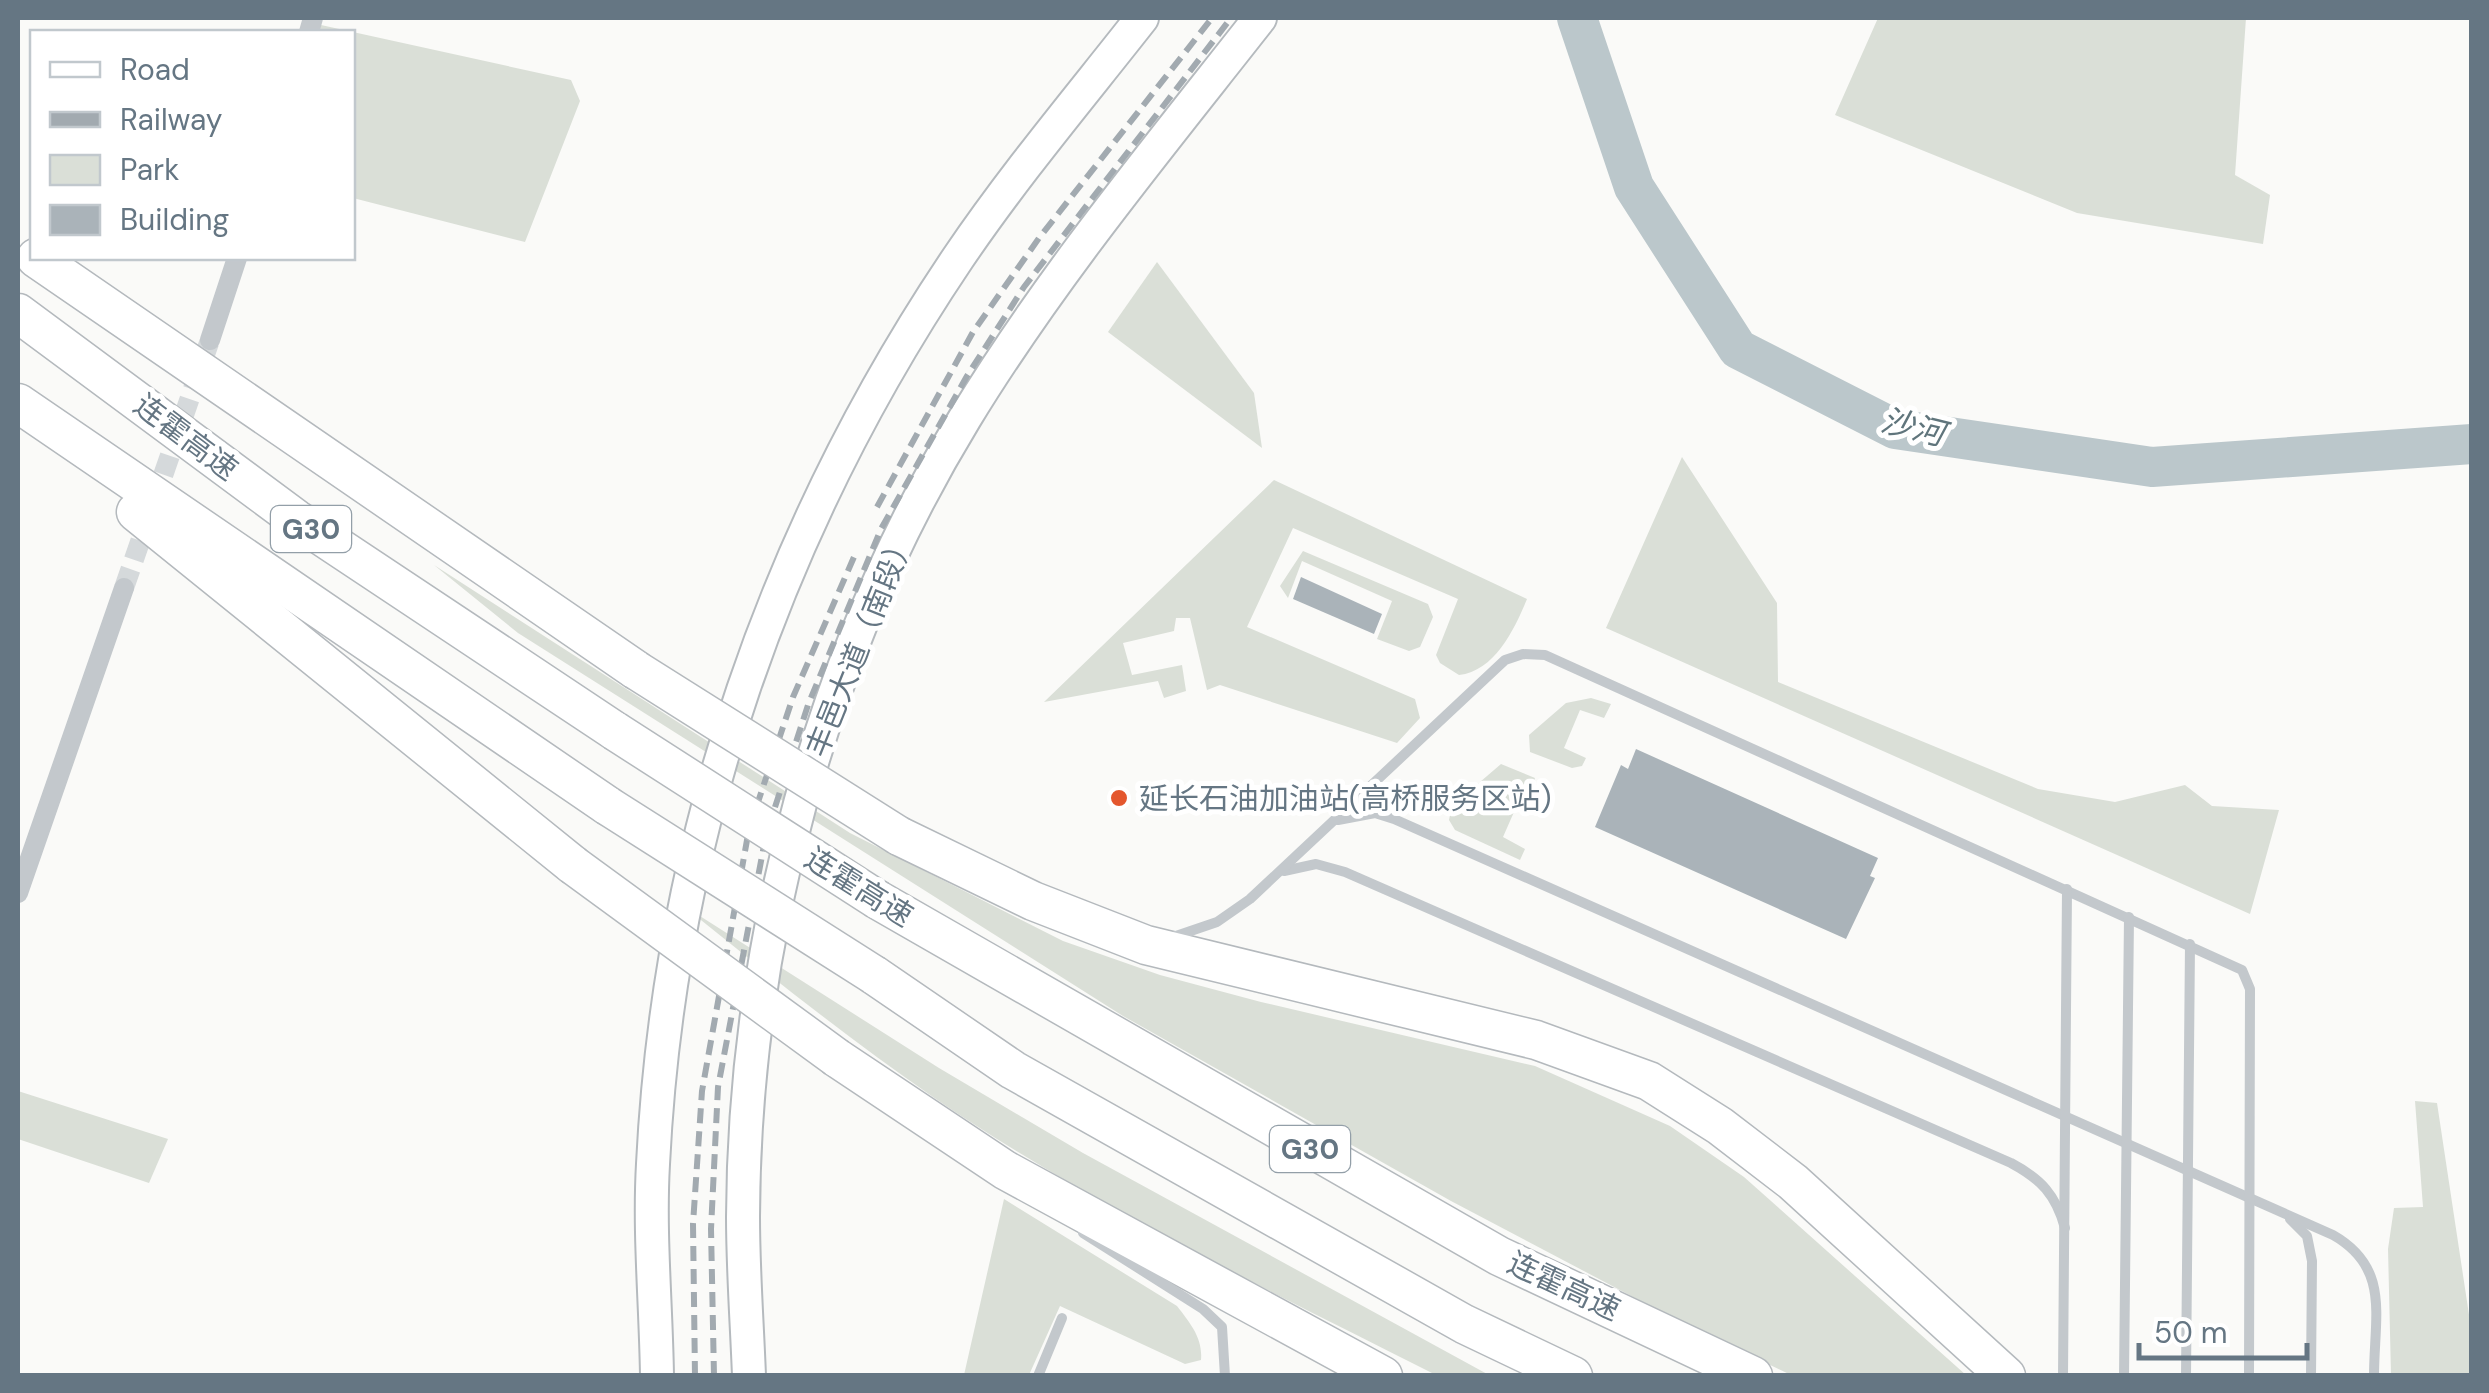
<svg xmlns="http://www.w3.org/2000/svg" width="2489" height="1393" viewBox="0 0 2489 1393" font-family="'DM Sans','Noto Sans SC',sans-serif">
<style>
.green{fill:#dadfd7}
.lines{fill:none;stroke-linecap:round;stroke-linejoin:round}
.river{stroke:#bbc7cb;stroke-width:40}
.building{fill:#aab3b9}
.street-tunnel{stroke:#d5d9db;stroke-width:20;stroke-dasharray:20 10;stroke-linecap:butt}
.primary-casing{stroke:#b5babe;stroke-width:36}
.highway-casing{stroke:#b4b9bd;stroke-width:41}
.lane{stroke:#c3c8cc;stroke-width:10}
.street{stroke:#c3c8cc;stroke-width:20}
.primary{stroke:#fff;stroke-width:32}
.highway{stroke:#fff;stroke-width:38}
.rail{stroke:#a2aab0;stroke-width:6;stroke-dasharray:15 8;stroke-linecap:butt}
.highway-bridge-casing{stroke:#b4b9bd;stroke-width:41;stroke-linecap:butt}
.highway-bridge{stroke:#fff;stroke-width:38}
.poi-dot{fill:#e4572e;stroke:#fff;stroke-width:4}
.labels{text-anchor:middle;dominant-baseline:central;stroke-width:10;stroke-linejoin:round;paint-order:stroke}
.shield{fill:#fff;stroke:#939fa8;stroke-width:2.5}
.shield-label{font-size:28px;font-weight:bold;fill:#657683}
.street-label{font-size:30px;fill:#657683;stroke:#fff}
.poi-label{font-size:30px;fill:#657683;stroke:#fff;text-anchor:start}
.water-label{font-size:32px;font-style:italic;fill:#60757c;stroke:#fff}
</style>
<rect width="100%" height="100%" fill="#fafaf8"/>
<!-- green -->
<g class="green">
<path d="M 1878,18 L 2246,18 L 2235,175 L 2270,195 L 2263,244 L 2077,213 L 1835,115 Z"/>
<path d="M 321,25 L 571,80 L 580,101 L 525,242 L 353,198 L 352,32 L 318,32 Z"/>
<path d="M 1157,262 L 1254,393 L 1262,448 L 1108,332 Z"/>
<path d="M 1682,457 L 1777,603 L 1778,682 L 2038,789 L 2115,802 L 2185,785 L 2212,806 L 2279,810 L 2250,914 L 1606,628 Z"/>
<path d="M 1274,480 L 1527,599 C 1515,628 1495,671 1459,675 L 1440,663 L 1436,655 L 1458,599 L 1293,528 L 1247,627 L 1415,699 L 1420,718 L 1397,743 L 1220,685 L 1207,690 L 1190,618 L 1176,618 L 1174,631 L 1123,643 L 1132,675 L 1182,665 L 1186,691 L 1164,698 L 1158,681 L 1044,702 Z"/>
<path d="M 1303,551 L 1428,604 L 1433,617 L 1420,647 L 1409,651 L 1377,639 L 1392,601 L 1302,561 L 1288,598 L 1280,586 Z"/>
<path d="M 434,565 L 850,833 L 1063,941 L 1160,975 L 1261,1002 L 1535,1066 L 1670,1126 L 1744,1177 L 1966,1375 L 1791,1375 L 1673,1318 L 1451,1201 L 1123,1016 L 518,633 Z"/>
<path d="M 1591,698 L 1611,704 L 1604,718 L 1580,710 L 1564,748 L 1586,758 L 1582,766 L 1572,768 L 1530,752 L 1529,735 L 1566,703 Z"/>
<path d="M 1501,764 L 1535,778 L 1531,789 L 1525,787 L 1503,837 L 1525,849 L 1520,860 L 1455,830 L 1449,820 L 1452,806 Z"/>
<path d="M 681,904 L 939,1068 L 1083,1153 L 1489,1375 L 1436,1375 C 1266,1289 1091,1205 933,1097 C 846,1037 763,970 681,904 Z"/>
<path d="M 18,1091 L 168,1139 L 149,1183 L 18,1139 Z"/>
<path d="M 2415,1101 L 2437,1103 L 2471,1328 L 2471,1375 L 2391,1375 L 2388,1249 L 2394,1208 L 2423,1207 Z"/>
<path d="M 1004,1199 L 1177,1306 C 1190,1323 1203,1338 1201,1360 L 1185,1364 L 1060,1306 L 1029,1375 L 964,1375 Z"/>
</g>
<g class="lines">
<!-- river -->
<path class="river" d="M 1577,18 L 1634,187 L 1738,349 L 1895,429 L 2152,467 L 2472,444"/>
</g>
<!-- building -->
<g class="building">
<path d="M 1301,577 L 1382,614 L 1374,634 L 1293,599 Z"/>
<path d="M 1636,749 L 1878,858 L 1870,876 L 1875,878 L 1846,939 L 1595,827 L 1621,765 L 1628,769 Z"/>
</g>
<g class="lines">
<!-- street-tunnel -->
<path class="street-tunnel" d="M 124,588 L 210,340"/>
<defs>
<g id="primary">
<path d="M 657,1376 C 656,1305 649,1234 653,1164 C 669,837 776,528 958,258 C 1015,174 1080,97 1142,18"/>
<path d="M 749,1376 C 747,1323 743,1270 743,1217 C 744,941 821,654 965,418 C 1051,277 1158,148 1260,18"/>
</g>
<g id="highway">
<path d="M 36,258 L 636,670"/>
<path d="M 18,313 L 296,519 L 615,731"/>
<path d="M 18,403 L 608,806"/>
<path d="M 136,512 L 573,865"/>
<path d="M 899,836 L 1033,901 L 1146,945 L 1536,1040 L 1649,1081 L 1720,1126 L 1793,1182 L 2006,1376"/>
<path d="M 878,900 L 1499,1256 L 1753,1376"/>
<path d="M 874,975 L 1013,1070 L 1464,1324 L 1573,1376"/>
<path d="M 837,1058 L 1005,1170 L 1383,1376"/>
</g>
</defs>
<!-- primary casing -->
<use href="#primary" class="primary-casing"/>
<!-- highway casing -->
<use href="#highway" class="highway-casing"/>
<!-- lane -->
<g class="lane">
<path d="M 1338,820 L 1375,813 L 1394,819 L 2333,1235 C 2391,1268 2374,1317 2374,1376"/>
<path d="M 1284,871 L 1316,864 L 1345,872 L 2011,1163 C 2041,1179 2056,1195 2065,1228"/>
<path d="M 1173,937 L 1217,922 L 1250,899 L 1505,660 L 1523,654 L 1545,655 L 2242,970 L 2250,989 L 2249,1376"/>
<path d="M 2290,1219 L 2307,1236 L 2312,1261 L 2311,1376"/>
<path d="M 1083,1233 L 1203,1309 L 1222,1327 L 1225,1376"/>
<path d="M 1038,1376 L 1062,1318"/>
<path d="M 2063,1376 L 2067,889"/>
<path d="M 2124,1376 L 2129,917"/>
<path d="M 2186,1376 L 2190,944"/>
</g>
<!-- street -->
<g class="street">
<path d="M 309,32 L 313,18"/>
<path d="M 210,340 L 237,258"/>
<path d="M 18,893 L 124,588"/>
</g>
<!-- primary -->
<use href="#primary" class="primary"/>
<!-- highway -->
<use href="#highway" class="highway"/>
<!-- rail -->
<g class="rail">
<path d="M 877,507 L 973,332 L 1039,238 L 1212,18"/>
<path d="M 695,1376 L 693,1224 L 702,1091 L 749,829 L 793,697 L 854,557"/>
<path d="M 714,1376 L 711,1229 L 718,1087 L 766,835 L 808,705 L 881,529 L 967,376 L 1024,287 L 1231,18"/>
</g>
<defs>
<g id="highway-bridge">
<path d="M 636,670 L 899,836"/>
<path d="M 615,731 L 878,900"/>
<path d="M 608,806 L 874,975"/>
<path d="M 573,865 L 837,1058"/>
</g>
</defs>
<!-- highway-bridge casing -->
<use href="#highway-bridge" class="highway-bridge-casing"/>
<!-- highway-bridge -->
<use href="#highway-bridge" class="highway-bridge"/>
</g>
<!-- markers -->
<circle class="poi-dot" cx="1119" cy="798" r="10"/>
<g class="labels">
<!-- shield labels -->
<g class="shield">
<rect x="271" y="506" width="80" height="46" rx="8"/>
<rect x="1270" y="1126" width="80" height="46" rx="8"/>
</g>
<g class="shield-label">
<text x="311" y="529">G30</text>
<text x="1310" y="1149">G30</text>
</g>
<!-- street labels -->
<g class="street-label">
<text transform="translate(186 437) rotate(37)">连霍高速</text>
<text transform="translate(860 644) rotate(-68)">丰邑大道（南段）</text>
<text transform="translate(859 887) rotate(32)">连霍高速</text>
<text transform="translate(1564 1286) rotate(25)">连霍高速</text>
</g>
<!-- poi labels -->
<g class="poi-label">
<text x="1139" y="798">延长石油加油站(高桥服务区站)</text>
</g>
<!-- water labels -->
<g class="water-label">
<text transform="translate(1913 427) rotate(14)">沙河</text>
</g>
</g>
<!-- border -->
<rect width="2489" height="1393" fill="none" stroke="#657683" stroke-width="40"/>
<!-- legend -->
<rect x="30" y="30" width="325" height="230" fill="#ffffff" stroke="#c1c8cd" stroke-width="2.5"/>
<rect x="50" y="62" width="50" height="15" fill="#ffffff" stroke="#c1c8cd" stroke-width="2.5"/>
<text x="120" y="80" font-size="30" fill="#657683">Road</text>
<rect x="50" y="112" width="50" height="15" fill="#a2aab0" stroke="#c1c8cd" stroke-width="2.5"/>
<text x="120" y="130" font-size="30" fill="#657683">Railway</text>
<rect x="50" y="155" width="50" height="30" fill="#dadfd7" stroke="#c1c8cd" stroke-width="2.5"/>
<text x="120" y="180" font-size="30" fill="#657683">Park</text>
<rect x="50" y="205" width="50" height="30" fill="#aab3b9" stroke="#c1c8cd" stroke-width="2.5"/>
<text x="120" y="230" font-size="30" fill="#657683">Building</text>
<!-- scale -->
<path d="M2139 1343v15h168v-15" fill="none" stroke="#657683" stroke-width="5"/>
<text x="2154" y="1343" font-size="30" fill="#657683" stroke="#ffffff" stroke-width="8" paint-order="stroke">50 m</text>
</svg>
